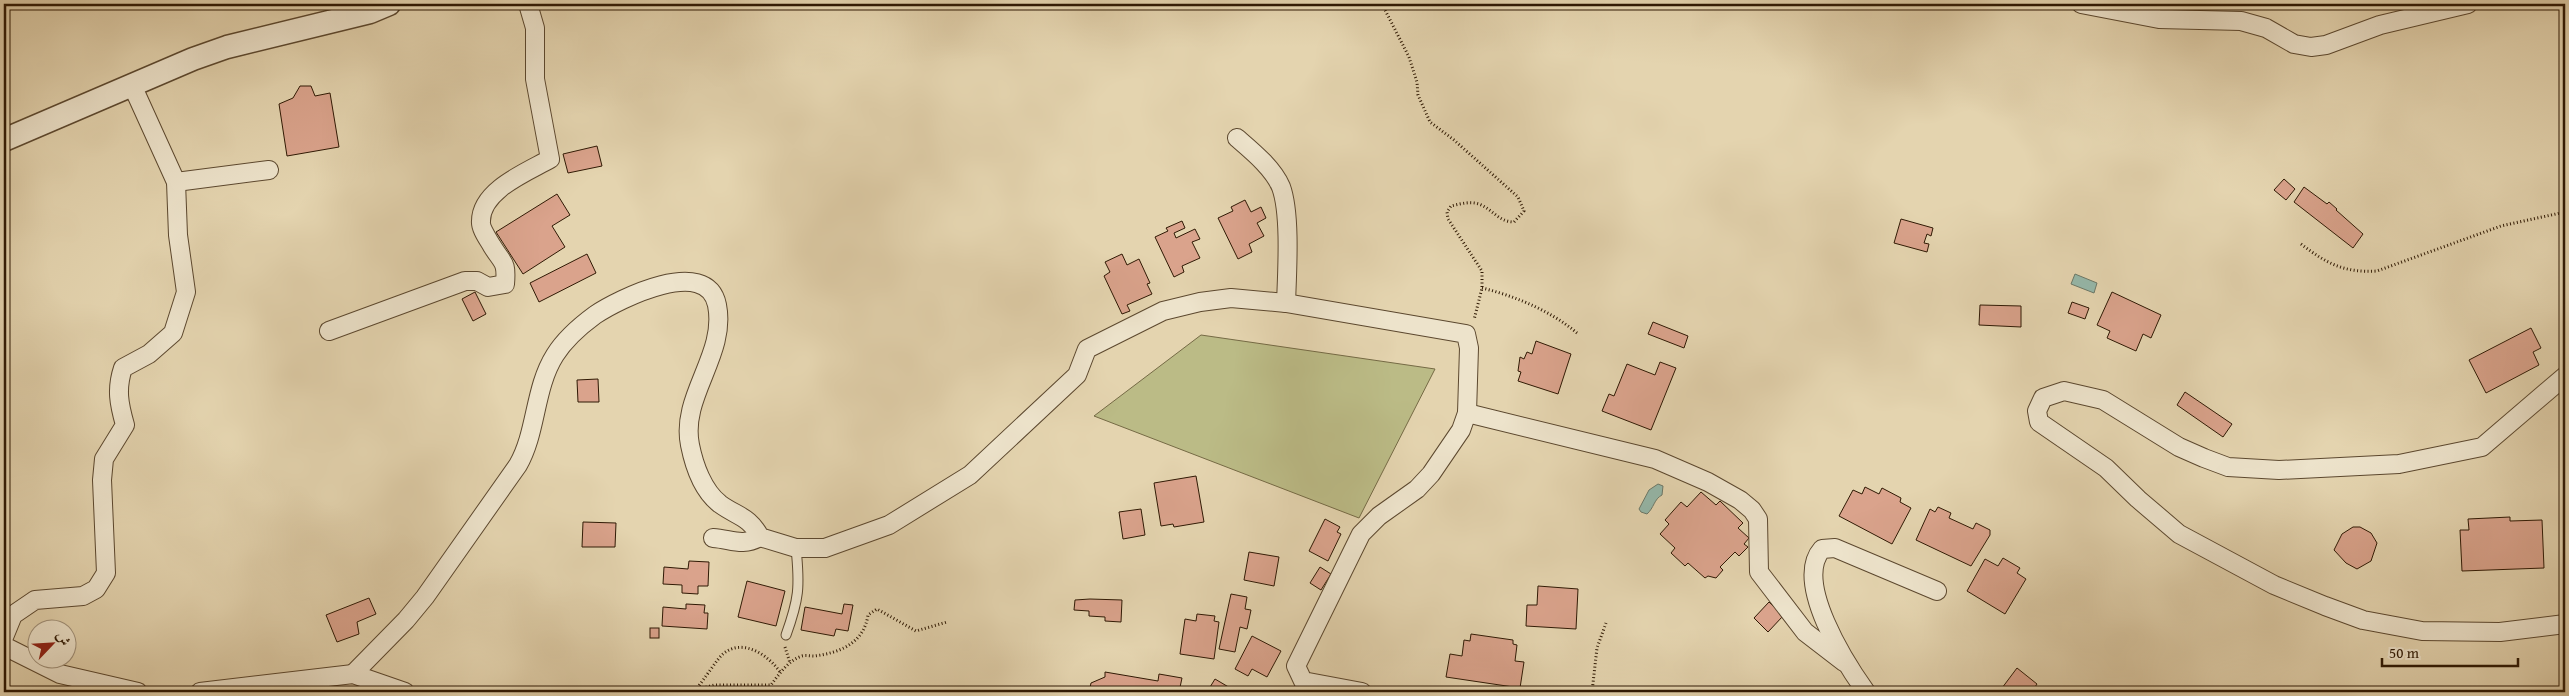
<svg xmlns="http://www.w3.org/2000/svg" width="2569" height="696" viewBox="0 0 2569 696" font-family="'Gentium Book Plus',Amiri,serif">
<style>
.green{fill:#bbbb86;stroke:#756a45}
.water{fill:#95b8aa;stroke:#6c7868}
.building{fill:#daa38c;stroke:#2f1904}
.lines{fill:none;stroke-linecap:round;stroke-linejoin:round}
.service-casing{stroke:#5c482f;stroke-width:11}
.minor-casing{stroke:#5c482f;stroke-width:20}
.tertiary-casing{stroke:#5c482f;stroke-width:25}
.path{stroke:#2f1904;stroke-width:3;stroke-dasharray:1 2.5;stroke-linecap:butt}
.service{stroke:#ede3cb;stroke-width:9}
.minor{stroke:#ede3cb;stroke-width:18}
.tertiary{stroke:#ede3cb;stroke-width:22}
</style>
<rect width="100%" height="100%" fill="#e4d4af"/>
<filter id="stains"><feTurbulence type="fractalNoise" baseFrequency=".004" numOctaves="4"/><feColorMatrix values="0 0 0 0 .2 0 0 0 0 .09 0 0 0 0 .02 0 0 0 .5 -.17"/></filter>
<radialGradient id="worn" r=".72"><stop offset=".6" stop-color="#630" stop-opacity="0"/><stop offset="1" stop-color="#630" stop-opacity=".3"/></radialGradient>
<!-- green -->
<path class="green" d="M 1201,335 L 1435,369 L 1359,518 L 1094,416 Z"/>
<!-- water -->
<g class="water">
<path d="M 2075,274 L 2097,283 L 2094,293 L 2071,284 Z"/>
<path d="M 1658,484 L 1663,486 L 1662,495 C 1654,499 1654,508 1647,514 L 1641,512 L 1639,509 L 1649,490 Z"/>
</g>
<!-- building -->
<g class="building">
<path d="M 300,86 L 311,86 L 315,96 L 330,93 L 339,147 L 287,156 L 279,104 L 293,98 Z"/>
<path d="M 597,146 L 602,166 L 568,173 L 563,154 Z"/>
<path d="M 2284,179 L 2295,189 L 2286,200 L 2274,190 Z"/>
<path d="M 2304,187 L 2327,204 L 2329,202 L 2337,209 L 2336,210 L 2363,234 L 2353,248 L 2294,202 Z"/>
<path d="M 557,194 L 570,215 L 552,226 L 565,247 L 523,274 L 496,232 Z"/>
<path d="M 1245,200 L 1251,212 L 1261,207 L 1266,218 L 1257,223 L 1264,236 L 1249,244 L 1252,252 L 1238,259 L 1218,218 L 1233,211 L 1231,207 Z"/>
<path d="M 1901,219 L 1933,228 L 1931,236 L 1927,234 L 1924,243 L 1929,244 L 1927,252 L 1894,243 Z"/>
<path d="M 1182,221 L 1185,228 L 1174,233 L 1176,238 L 1195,229 L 1200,239 L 1192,242 L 1200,258 L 1182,266 L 1184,272 L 1174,277 L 1155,237 L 1168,231 L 1166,228 Z"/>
<path d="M 587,254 L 596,273 L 539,302 L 530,283 Z"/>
<path d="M 1122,254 L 1127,265 L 1139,259 L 1150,283 L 1147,284 L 1152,294 L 1127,305 L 1130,311 L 1122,314 L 1104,276 L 1110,272 L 1105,262 Z"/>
<path d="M 475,292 L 486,314 L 473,321 L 462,299 Z"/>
<path d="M 2112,292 L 2161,315 L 2151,338 L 2143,334 L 2136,351 L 2107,338 L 2110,331 L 2097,325 Z"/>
<path d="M 2072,302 L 2089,308 L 2085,319 L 2068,313 Z"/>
<path d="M 1980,305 L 2021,306 L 2021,327 L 1979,325 Z"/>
<path d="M 1653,322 L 1688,336 L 1684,348 L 1648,334 Z"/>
<path d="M 2531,328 L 2541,348 L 2533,352 L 2539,365 L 2486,393 L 2469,360 Z"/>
<path d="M 1536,341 L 1571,354 L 1558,394 L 1518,381 L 1521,372 L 1518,371 L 1520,357 L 1524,359 L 1527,352 L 1532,354 Z"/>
<path d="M 1660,362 L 1676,368 L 1651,430 L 1602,411 L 1609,394 L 1614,396 L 1627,364 L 1655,375 Z"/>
<path d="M 598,379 L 599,402 L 578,402 L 577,380 Z"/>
<path d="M 2185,392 L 2232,424 L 2223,437 L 2177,405 Z"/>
<path d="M 1196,476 L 1204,522 L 1174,527 L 1173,524 L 1161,526 L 1154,483 Z"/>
<path d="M 1865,487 L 1879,494 L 1882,488 L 1901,498 L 1900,502 L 1911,508 L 1892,544 L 1839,516 L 1853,490 L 1862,494 Z"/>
<path d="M 1701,492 L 1716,505 L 1720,501 L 1743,523 L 1738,528 L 1749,538 L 1744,544 L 1748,547 L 1739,556 L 1735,552 L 1720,567 L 1723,570 L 1716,578 L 1708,576 L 1705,578 L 1688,563 L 1685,566 L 1671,553 L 1675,548 L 1660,534 L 1669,524 L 1665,520 L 1681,502 L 1687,507 Z"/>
<path d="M 1938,507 L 1951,513 L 1949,518 L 1973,529 L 1976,523 L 1990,530 L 1990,535 L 1971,566 L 1916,540 L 1930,509 L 1935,512 Z"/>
<path d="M 1141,509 L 1145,535 L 1123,539 L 1119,512 Z"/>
<path d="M 2510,517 L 2510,521 L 2542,520 L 2544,568 L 2462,571 L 2460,530 L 2469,530 L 2468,519 Z"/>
<path d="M 1325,519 L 1340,527 L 1337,532 L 1341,534 L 1328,561 L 1309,551 Z"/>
<path d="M 583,522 L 616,523 L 615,547 L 582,547 Z"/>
<path d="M 2353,527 L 2360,527 L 2371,533 L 2377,543 L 2371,561 L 2357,569 L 2346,563 L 2334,550 L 2342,534 Z"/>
<path d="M 1249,552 L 1279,557 L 1274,586 L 1244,580 Z"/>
<path d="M 2003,558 L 2020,568 L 2017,573 L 2026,579 L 2005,614 L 1967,591 L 1985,559 L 1998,566 Z"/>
<path d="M 689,561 L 709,562 L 708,586 L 698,586 L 698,594 L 682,593 L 682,585 L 663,584 L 664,567 L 688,569 Z"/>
<path d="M 1320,567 L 1331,574 L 1321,590 L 1310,583 Z"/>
<path d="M 747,581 L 785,591 L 776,626 L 738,617 Z"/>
<path d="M 1538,586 L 1578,589 L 1576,629 L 1526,626 L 1527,605 L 1537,605 Z"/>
<path d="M 1231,594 L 1247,597 L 1245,609 L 1251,610 L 1247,629 L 1240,627 L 1235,652 L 1219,649 Z"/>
<path d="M 369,598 L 376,614 L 357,622 L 359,634 L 337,642 L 326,615 Z"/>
<path d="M 1090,599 L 1122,600 L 1121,622 L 1105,621 L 1105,617 L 1089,616 L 1089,611 L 1074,610 L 1075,600 Z"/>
<path d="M 1769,602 L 1783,616 L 1768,632 L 1754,618 Z"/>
<path d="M 686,604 L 705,605 L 704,613 L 708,613 L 707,629 L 662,626 L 663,607 L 686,609 Z"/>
<path d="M 844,604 L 853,605 L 848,631 L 836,629 L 834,636 L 801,630 L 805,607 L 842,614 Z"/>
<path d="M 1197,614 L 1215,616 L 1214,621 L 1219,622 L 1214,659 L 1180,654 L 1185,619 L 1196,621 Z"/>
<rect x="650" y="628" width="9" height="10"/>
<path d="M 1471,634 L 1513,640 L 1513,644 L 1517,645 L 1515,661 L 1524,662 L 1520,688 L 1446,677 L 1450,654 L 1462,656 L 1464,640 L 1470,641 Z"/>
<path d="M 1252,636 L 1281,651 L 1267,677 L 1252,669 L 1248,676 L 1235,669 Z"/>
<path d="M 2017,668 L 2037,684 L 2035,687 L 2042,692 L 1999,692 Z"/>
<path d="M 1105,672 L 1158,681 L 1159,674 L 1182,678 L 1179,692 L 1089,692 L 1091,683 L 1105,677 Z"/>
<path d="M 1215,679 L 1237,692 L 1207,692 Z"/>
<path d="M 2491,689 L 2531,692 L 2491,692 Z"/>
</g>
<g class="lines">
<defs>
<path id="service" d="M 786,635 C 799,599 800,587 796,548"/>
<g id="minor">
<path d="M 2081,4 L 2159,19 L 2241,21 L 2266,28 L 2294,44 L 2311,47 L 2326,45 L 2380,25 L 2468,4"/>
<path d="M 1237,138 C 1252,151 1273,168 1281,187 C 1291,214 1287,274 1286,303"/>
<path d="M 176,182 L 269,170"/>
<path d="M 329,331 L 465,281 L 477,281 L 488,287 L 505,284 C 507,261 503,264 492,246 C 488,239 480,228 481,221 C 481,190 527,172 550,159 L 535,79 L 535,28 L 528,4"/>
<path d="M 2565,376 L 2482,447 L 2399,464 L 2279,470 L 2228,467 L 2204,458 L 2179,447 L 2103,400 L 2064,391 L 2043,398 L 2037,411 L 2039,422 L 2106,468 L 2138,499 L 2179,534 L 2274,585 L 2325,606 L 2363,620 L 2422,631 L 2500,632 L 2565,624"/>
<path d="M 1467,413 L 1655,459 L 1708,482 L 1740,500 L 1752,510 L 1758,519 L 1759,572 L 1805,632 L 1844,662"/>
<path d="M 713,538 C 731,539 742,547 760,537"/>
<path d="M 4,637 L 13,615 L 35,600 L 83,596 L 96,589 L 106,573 L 102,480 L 104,459 L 125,425 C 119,404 116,389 123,368 L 149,354 L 173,333 L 186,292 L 178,235 L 176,182 L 132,85"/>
<path d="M 4,646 L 60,674 L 138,692"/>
<path d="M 353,674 L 406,620 L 425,597 L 518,465 C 537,432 534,388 555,355 C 565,339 580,326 595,315 C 619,299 707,255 717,305 C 727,355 680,396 690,445 C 694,465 703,491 720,504 C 738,517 749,516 760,537 L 796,548 L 825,548 L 889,525 L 970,475 L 1077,375 L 1087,349 L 1163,311 L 1200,302 L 1231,298 L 1286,303 L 1466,334 L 1469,348 L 1467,413 L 1461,430 L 1431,474 L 1417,489 L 1379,516 L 1361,534 L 1296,666 L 1303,681 L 1362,692"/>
<path d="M 200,692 L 353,674 L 405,692"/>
<path d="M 1866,692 C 1846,664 1793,582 1822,549 L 1835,548 L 1937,591"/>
</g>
<path id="tertiary" d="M 4,140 L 193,59 L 227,47 L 370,12 L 389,4"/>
</defs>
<!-- service casing -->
<use href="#service" class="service-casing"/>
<!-- minor casing -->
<use href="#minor" class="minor-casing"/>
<!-- tertiary casing -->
<use href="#tertiary" class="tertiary-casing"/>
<!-- path -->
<g class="path">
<path d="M 1382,4 L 1409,57 L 1417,82 L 1418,95 L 1430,122 L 1454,140 L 1518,197 L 1524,211 L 1514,222 C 1499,222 1492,209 1479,204 C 1470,201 1460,204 1451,206 L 1447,212 L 1448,219 L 1482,271 L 1482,288 L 1474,320"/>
<path d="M 2301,244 C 2327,264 2345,273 2377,271 L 2501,226 L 2565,212"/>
<path d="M 1482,288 C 1515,296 1551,311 1577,333"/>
<path d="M 785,647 L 790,663"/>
<path d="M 697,688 C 704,680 717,659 723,654 C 743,637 769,656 780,672"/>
<path d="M 689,692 L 714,685 L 771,685 C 779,674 789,660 802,656 C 806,655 810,656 814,656 C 840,653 864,643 868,615 L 877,609 L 916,631 L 947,622"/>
<path d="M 1592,692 L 1597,648 L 1606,623"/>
</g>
<!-- service -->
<use href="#service" class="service"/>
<!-- minor -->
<use href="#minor" class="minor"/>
<!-- tertiary -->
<use href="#tertiary" class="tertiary"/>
</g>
<!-- margin -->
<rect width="2569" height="696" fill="none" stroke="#e4d4af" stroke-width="20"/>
<rect x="5" y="5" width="2559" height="686" fill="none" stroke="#2f1904" stroke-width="2.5"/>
<rect x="10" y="10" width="2549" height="676" fill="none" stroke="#2f1904"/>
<!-- north arrow -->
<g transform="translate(52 644) rotate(65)"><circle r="24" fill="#ede3cb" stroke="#a1927b"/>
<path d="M0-4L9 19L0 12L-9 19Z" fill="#8f2418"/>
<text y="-8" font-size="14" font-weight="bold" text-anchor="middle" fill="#2f1904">ش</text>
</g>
<!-- scale -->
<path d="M2382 658v8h136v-8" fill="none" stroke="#2f1904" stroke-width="2.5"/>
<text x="2389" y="658" font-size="15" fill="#2f1904" stroke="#ede3cb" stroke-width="4" paint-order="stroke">50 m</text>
<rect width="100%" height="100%" filter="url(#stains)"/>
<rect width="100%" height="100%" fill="url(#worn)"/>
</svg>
